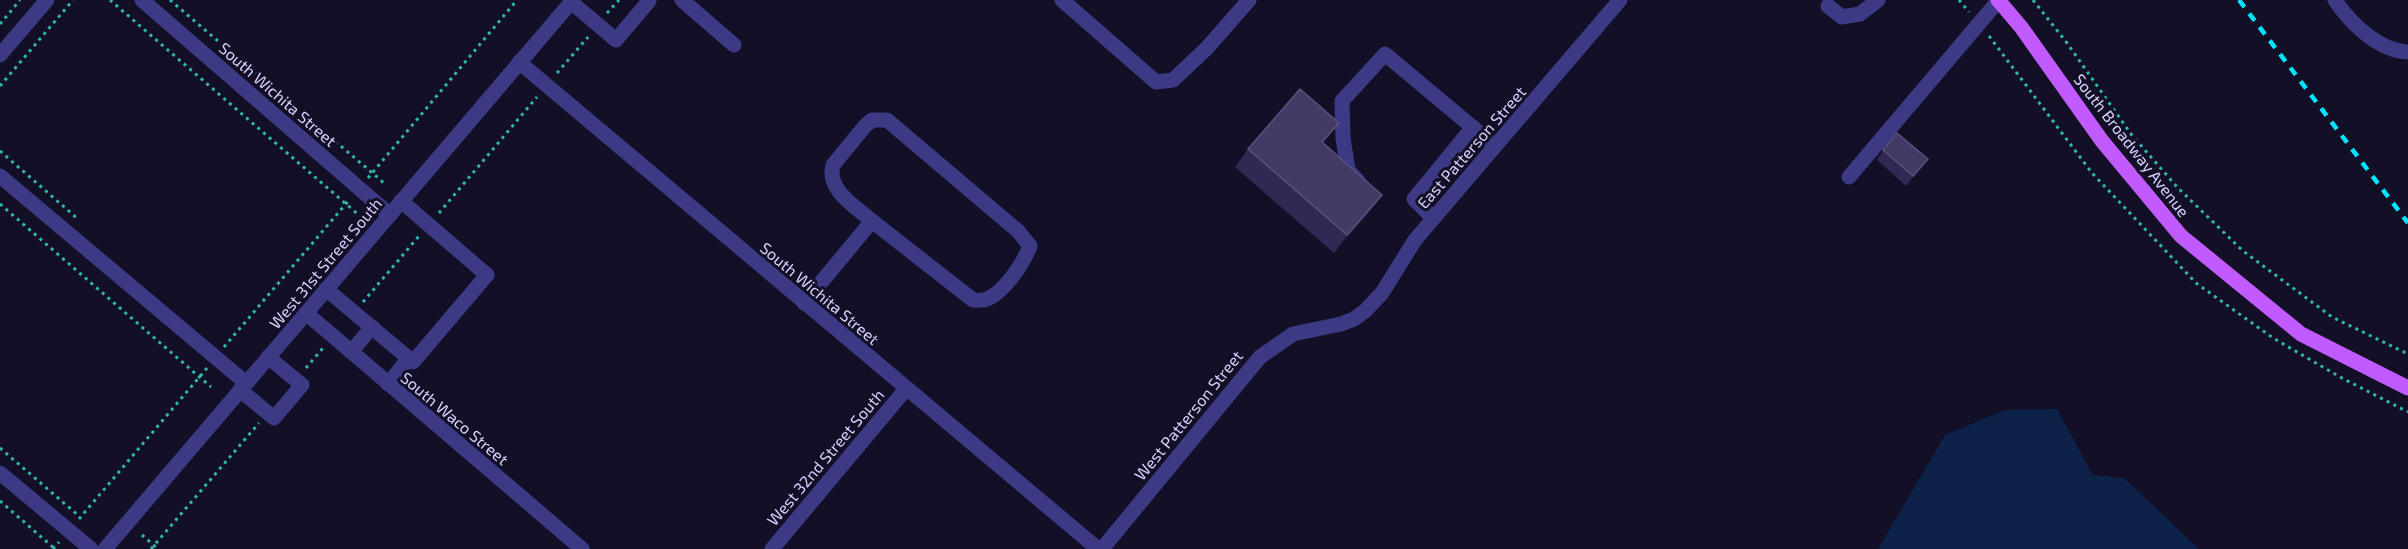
<svg xmlns="http://www.w3.org/2000/svg" width="2408" height="549" viewBox="0 0 2408 549" font-family="'Exo 2',sans-serif">
<style>
.water{fill:#0c2248}
.lines{fill:none;stroke-linecap:round;stroke-linejoin:round}
.path{stroke:#2fb8b0;stroke-width:3;stroke-dasharray:3 4.5;stroke-linecap:butt}
.minor{stroke:#3d3a85;stroke-width:15}
.major{stroke:#c25bff;stroke-width:15}
.rail{stroke:#00e5ff;stroke-width:4.5;stroke-dasharray:9 8;stroke-linecap:butt}
.wall{fill:#312854}
.shaded-wall{fill:#1d163a}
.building{fill:#433a66;stroke:#5a527e;stroke-width:1.5}
.labels{text-anchor:middle;dominant-baseline:central;stroke-width:6;stroke-linejoin:round;paint-order:stroke}
.street-label{font-size:16px;fill:#d9d4ff;stroke:#130f26}
</style>
<rect width="100%" height="100%" fill="#130f26"/>
<!-- water -->
<path class="water" d="M 2057,409 L 2093,475 L 2124,478 L 2199,549 L 1878,549 L 1945,435 L 2005,410 Z"/>
<g class="lines">
<!-- path -->
<g class="path">
<path d="M 110,0 L 360,216"/>
<path d="M 170,0 L 384,183"/>
<path d="M 1959,0 L 1969,12"/>
<path d="M 2033,0 L 2067,43 L 2131,134 L 2177,187 L 2243,251 L 2332,317 L 2408,354"/>
<path d="M 607,13 L 619,0"/>
<path d="M 0,24 L 20,0"/>
<path d="M 1989,36 L 2092,173 L 2196,283 L 2273,338 L 2340,377 L 2408,412"/>
<path d="M 557,73 L 588,37"/>
<path d="M 0,86 L 73,0"/>
<path d="M 0,151 L 78,219"/>
<path d="M 368,178 L 517,0"/>
<path d="M 0,204 L 211,387"/>
<path d="M 439,213 L 537,97"/>
<path d="M 363,302 L 419,236"/>
<path d="M 224,347 L 350,199"/>
<path d="M 306,368 L 323,348"/>
<path d="M 0,448 L 79,516"/>
<path d="M 0,501 L 55,549"/>
<path d="M 79,519 L 207,368"/>
<path d="M 142,535 L 158,549"/>
<path d="M 53,549 L 59,542"/>
<path d="M 151,549 L 259,423"/>
</g>
<!-- minor -->
<g class="minor">
<path d="M 142,0 L 390,215"/>
<path d="M 682,0 L 734,45"/>
<path d="M 1062,0 L 1156,82 L 1173,80 L 1207,48 L 1249,0"/>
<path d="M 2335,0 C 2350,23 2379,51 2408,52"/>
<path d="M 571,2 L 616,40 L 649,1"/>
<path d="M 1828,6 L 1842,17 L 1860,14 L 1878,0"/>
<path d="M 0,55 L 47,0"/>
<path d="M 519,62 L 1098,549"/>
<path d="M 0,176 L 246,383"/>
<path d="M 1849,177 L 1999,0"/>
<path d="M 1358,181 L 1348,170 L 1343,138 L 1342,101 L 1385,54 L 1495,146"/>
<path d="M 1433,218 L 1414,199 L 1473,127"/>
<path d="M 326,289 L 413,362 L 487,275 L 401,201"/>
<path d="M 804,303 L 872,221 C 856,207 826,190 833,165 L 865,126 L 872,120 L 887,120 L 1018,231 L 1030,246 C 1024,262 1004,293 987,299 C 983,301 977,300 973,300 L 872,221"/>
<path d="M 306,313 L 582,549"/>
<path d="M 351,352 L 372,327"/>
<path d="M 388,384 L 409,358"/>
<path d="M 240,390 L 274,418 L 302,385 L 268,357"/>
<path d="M 0,473 L 91,549"/>
<path d="M 105,549 L 573,0"/>
<path d="M 772,549 L 906,389"/>
<path d="M 1102,549 L 1260,357 L 1293,334 L 1341,324 L 1354,319 L 1365,311 L 1382,293 L 1415,240 L 1620,0"/>
</g>
<!-- major -->
<path class="major" d="M 1998,0 L 2021,27 L 2102,141 L 2181,236 L 2301,334 L 2408,388"/>
<!-- rail -->
<path class="rail" d="M 2239,0 L 2408,223"/>
</g>
<!-- wall -->
<g class="wall">
<path d="M 1324,144 L 1382,195 L 1369,213 L 1334,253 L 1235,167 L 1248,149 Z"/>
<path d="M 1883,150 L 1928,159 L 1921,169 L 1906,186 L 1877,160 Z"/>
</g>
<!-- shaded-wall -->
<g class="shaded-wall">
<path d="M 1339,123 L 1326,141 L 1309,160 L 1322,142 Z"/>
<path d="M 1928,159 L 1921,169 L 1906,186 L 1913,176 Z"/>
<path d="M 1382,195 L 1369,213 L 1334,253 L 1347,235 Z"/>
</g>
<!-- building -->
<g class="building">
<path d="M 1300,89 L 1339,123 L 1322,142 L 1382,195 L 1347,235 L 1248,149 Z"/>
<path d="M 1897,133 L 1928,159 L 1913,176 L 1883,150 Z"/>
</g>
<g class="labels">
<!-- street labels -->
<g class="street-label">
<text transform="translate(278 94) rotate(41)">South Wichita Street</text>
<text transform="translate(2132 145) rotate(52)">South Broadway Avenue</text>
<text transform="translate(1471 147) rotate(-49)">East Patterson Street</text>
<text transform="translate(325 263) rotate(-50)">West 31st Street South</text>
<text transform="translate(820 293) rotate(40)">South Wichita Street</text>
<text transform="translate(1188 415) rotate(-51)">West Patterson Street</text>
<text transform="translate(455 418) rotate(40)">South Waco Street</text>
<text transform="translate(825 457) rotate(-50)">West 32nd Street South</text>
</g>
</g>
</svg>
